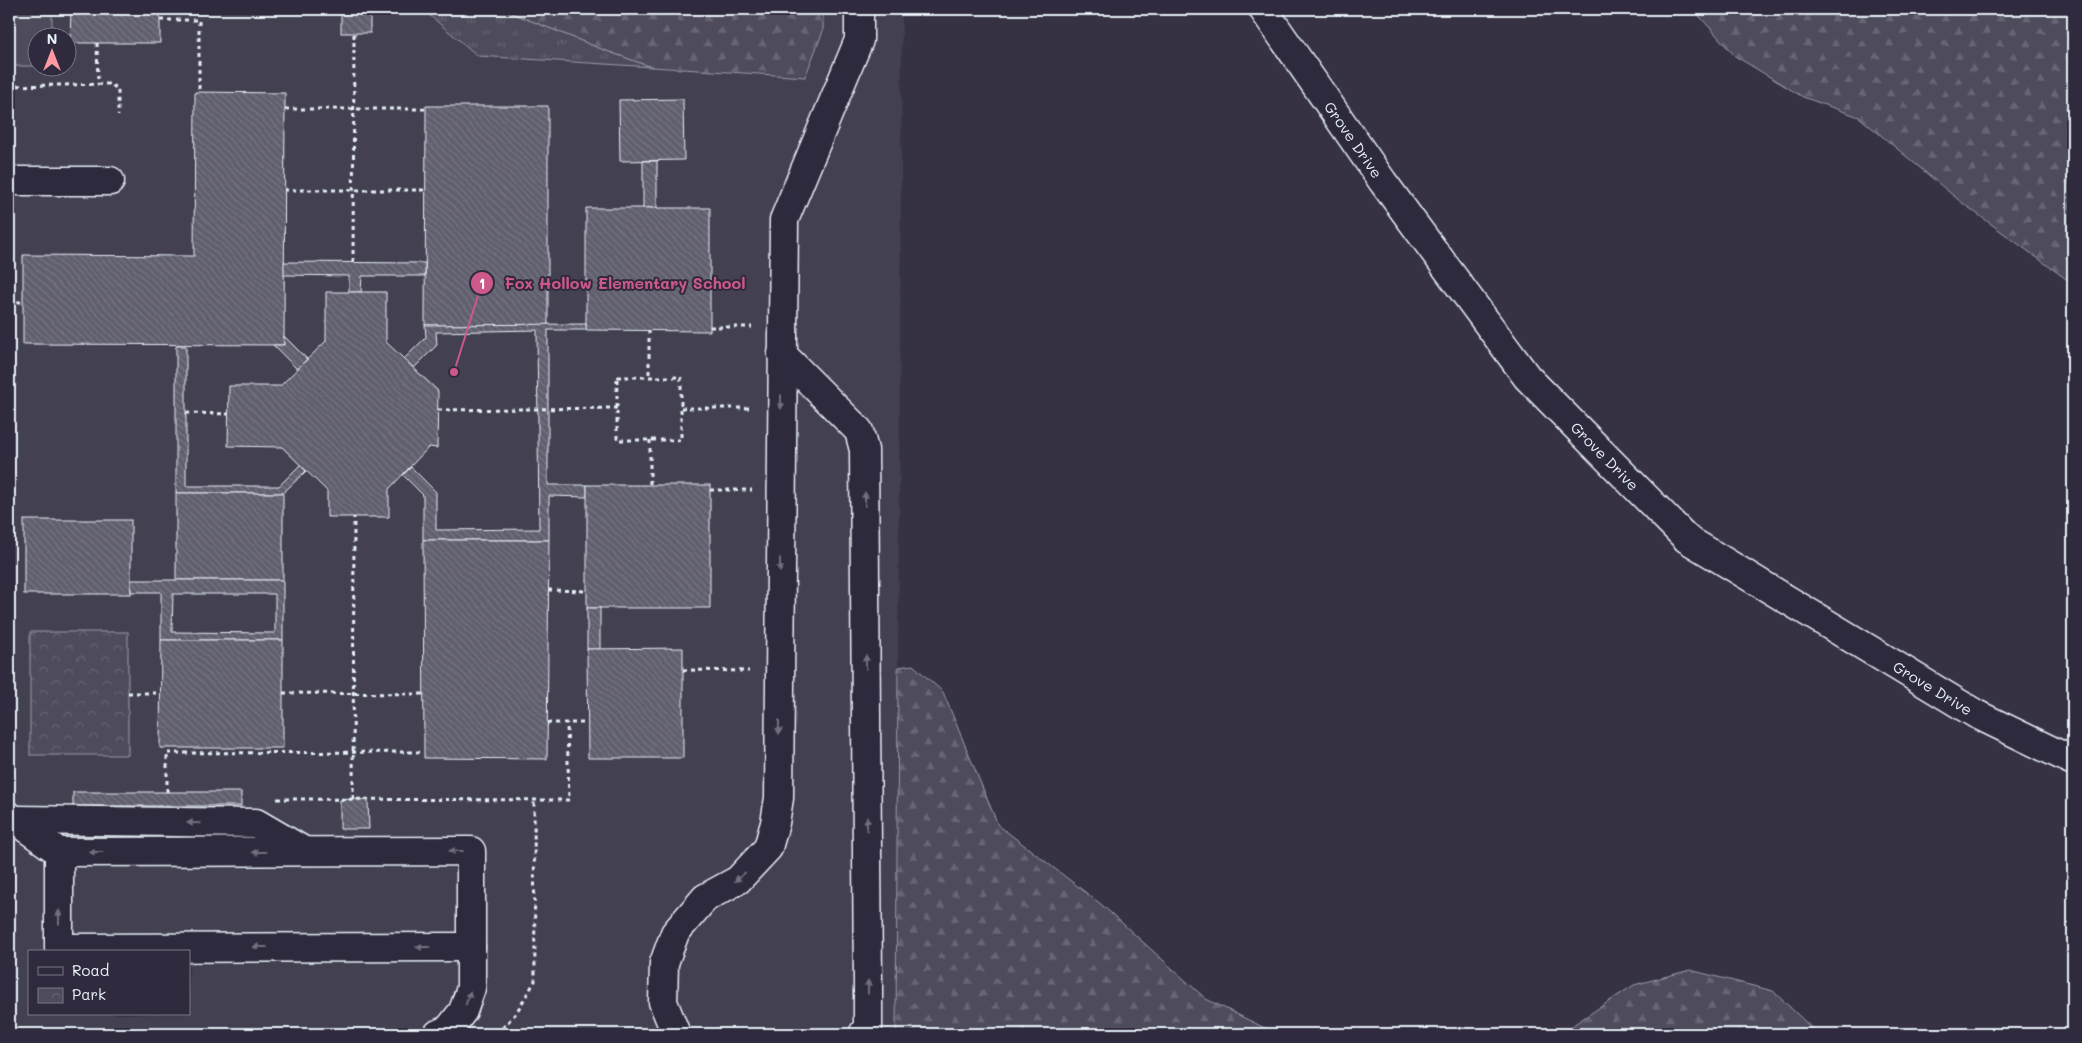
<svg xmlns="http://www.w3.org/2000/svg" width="2082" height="1043" viewBox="0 0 2082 1043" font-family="Mali,sans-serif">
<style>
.built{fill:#433f51;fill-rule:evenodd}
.grass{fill:url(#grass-tufts);stroke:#9a9eaa}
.forest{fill:url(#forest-firs);stroke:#9a9eaa}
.park{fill:url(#park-crowns);stroke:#9a9eaa}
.garden{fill:#4d4b5c;stroke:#9a9eaa}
.building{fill:url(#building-back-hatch);stroke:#e8f1f8;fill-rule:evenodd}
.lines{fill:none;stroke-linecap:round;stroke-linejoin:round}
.minor-casing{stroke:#e8f1f8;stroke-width:31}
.path{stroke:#e8f1f8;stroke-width:3;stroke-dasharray:4 4;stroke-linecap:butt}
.minor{stroke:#2f2a3d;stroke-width:28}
.oneway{fill:#70707e}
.labels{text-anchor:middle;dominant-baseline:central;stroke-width:4;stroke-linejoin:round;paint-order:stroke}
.street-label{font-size:15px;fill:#e8f1f8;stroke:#2f2a3d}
.leader{fill:none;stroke:#cd598a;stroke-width:2}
.callout-dot{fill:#cd598a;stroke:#2f2a3d;stroke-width:2}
.mark-label{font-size:15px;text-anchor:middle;font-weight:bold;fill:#fff}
.callout-label{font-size:16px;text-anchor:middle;font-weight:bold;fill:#cd598a;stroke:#2f2a3d;stroke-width:4;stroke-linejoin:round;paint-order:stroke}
</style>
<defs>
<pattern id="grass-tufts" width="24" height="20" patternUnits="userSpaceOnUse" patternTransform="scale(1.25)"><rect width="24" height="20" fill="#4d4b5c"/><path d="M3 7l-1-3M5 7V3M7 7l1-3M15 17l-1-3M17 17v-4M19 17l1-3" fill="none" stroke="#676574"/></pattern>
<pattern id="forest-firs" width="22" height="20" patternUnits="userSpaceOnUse" patternTransform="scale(1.25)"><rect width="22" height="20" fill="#4d4b5c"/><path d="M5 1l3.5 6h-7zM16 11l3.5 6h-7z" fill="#676574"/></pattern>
<pattern id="park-crowns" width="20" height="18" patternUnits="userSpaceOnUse" patternTransform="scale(1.25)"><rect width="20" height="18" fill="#4d4b5c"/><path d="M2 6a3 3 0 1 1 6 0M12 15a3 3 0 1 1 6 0" fill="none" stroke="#676574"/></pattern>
<pattern id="building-back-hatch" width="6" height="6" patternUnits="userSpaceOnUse" patternTransform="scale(1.25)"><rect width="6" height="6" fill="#605e6e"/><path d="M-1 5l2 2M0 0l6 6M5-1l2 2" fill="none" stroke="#777683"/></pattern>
</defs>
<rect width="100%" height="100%" fill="#363244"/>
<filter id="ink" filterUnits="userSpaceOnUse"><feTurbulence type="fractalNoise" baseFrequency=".02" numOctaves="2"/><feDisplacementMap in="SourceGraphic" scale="10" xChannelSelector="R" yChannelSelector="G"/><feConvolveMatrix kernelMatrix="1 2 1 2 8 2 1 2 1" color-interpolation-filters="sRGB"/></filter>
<g filter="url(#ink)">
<!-- built -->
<path class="built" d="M 9,9 L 422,9 L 478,56 L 805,77 L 823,31 L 823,9 L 902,9 L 896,1034 L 9,1034 ZM 38,38 L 68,38 L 68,68 L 38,68 ZM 29,952 L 189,952 L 189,1014 L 29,1014 Z"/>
<!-- grass -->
<path class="grass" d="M 422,9 L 502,9 L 604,50 L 652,67 L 478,56 Z"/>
<!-- forest -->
<g class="forest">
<path d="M 502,9 L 823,9 L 823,31 L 805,77 L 652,67 L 604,50 Z"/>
<path d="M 1693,9 L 2073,9 L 2073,284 L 1961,202 L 1859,117 L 1803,97 L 1735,56 Z"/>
<path d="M 913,665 L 943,692 L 998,825 L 1102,905 L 1206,999 L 1277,1034 L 896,1034 L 898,667 Z"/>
<path d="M 1690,970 L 1773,991 L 1818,1034 L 1563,1034 L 1576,1023 L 1634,985 Z"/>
</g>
<!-- park -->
<rect class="park" x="30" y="632" width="98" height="123"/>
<!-- garden -->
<path class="garden" d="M 9,9 L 52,9 L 52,37 L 38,38 L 37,66 L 9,66 Z"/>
<!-- building -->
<g class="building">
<path d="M 71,9 L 160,9 L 160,43 L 70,43 Z"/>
<rect x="341" y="9" width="29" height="24"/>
<path d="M 195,92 L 285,93 L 284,345 L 23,344 L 23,255 L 194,256 Z"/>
<path d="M 683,99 L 684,160 L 620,161 L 619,100 Z"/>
<path d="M 426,106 L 548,106 L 548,325 L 425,325 Z"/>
<rect x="643" y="161" width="14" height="47"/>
<path d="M 586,208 L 710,208 L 710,331 L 586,330 Z"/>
<path d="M 284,262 L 425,263 L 425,276 L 362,276 L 361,292 L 349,292 L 349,276 L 284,275 Z"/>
<path d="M 326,292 L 386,292 L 386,342 L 438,391 L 437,448 L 429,447 L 389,489 L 389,517 L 327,517 L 327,491 L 282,447 L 228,446 L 229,386 L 280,386 L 326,341 Z"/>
<path d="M 586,324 L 586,330 L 548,330 L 548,485 L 587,485 L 587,497 L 549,496 L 549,540 L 423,540 L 423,495 L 403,475 L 411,467 L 436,492 L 436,530 L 539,529 L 537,330 L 436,332 L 437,345 L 414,368 L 404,359 L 426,337 L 425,325 Z"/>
<path d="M 284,336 L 307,359 L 297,369 L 273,345 L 284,345 Z"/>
<path d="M 176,346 L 186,346 L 186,486 L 279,486 L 300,465 L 306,471 L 283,493 L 176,493 Z"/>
<rect x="587" y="485" width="123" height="123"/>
<rect x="176" y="493" width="107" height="87"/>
<rect x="24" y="520" width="107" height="74"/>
<path d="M 423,540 L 549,540 L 547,759 L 424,758 Z"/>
<path d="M 131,580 L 283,580 L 283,640 L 161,640 L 161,592 L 131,592 ZM 173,594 L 275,594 L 275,633 L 172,632 Z"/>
<rect x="587" y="608" width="13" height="41"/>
<path d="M 161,640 L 283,640 L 283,748 L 160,748 Z"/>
<path d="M 683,648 L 683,758 L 588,758 L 587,649 Z"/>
<rect x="73" y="792" width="168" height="14"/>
<path d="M 353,799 L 368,800 L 369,829 L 340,829 L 340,800 Z"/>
</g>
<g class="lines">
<defs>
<g id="minor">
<path id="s1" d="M 1263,9 L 1383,182 L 1527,377 L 1687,539 L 1976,714 L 2073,761"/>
<path d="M 9,181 L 110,181"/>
<path d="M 782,354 L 859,431 L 864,450 L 868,984 L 868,1027 L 863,1034"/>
<path d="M 9,816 L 59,852 L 471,851 L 471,988 L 463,1011 L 449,1029 L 438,1034"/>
<path d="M 15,820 L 256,823 L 304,851"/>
<path d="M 59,852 L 59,948 L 471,947"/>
<path d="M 676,1034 L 663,1002 L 664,963 L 675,933 L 705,898 L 738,880 L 768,848 L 775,823 L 779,798 L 784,220 L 859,40 L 859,9"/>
</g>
</defs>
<!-- minor casing -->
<use href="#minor" class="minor-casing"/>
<!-- path -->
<g class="path">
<path d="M 160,20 L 199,20 L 199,92"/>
<path d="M 97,43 L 98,84"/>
<path d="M 9,86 L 111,84 L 118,90 L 118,116"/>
<path d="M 285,109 L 426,109"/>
<path d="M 284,190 L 425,190"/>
<path d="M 353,262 L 354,33"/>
<path d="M 9,302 L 23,302"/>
<path d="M 710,327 L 752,327"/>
<path d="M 649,330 L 649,377"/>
<rect x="617" y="377" width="64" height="63"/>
<path d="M 681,408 L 753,408"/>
<path d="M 438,410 L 617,408"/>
<path d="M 186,413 L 229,414"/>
<path d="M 650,440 L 650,485"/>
<path d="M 710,490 L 752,490"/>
<path d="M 548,590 L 587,591"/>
<path d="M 683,670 L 749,671"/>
<path d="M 128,693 L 161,693"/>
<path d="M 283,693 L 424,694"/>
<path d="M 547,723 L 587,723"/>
<path d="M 167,792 L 167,753 L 424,752"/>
<path d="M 277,799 L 569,800 L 567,723"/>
<path d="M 353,799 L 354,517"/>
<path d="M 497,1034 L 516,1013 L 535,981 L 534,800"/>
</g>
<!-- minor -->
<use href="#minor" class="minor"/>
</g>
<!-- one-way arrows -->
<defs><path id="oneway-solid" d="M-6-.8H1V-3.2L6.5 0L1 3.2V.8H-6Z" transform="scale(1.25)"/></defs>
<g class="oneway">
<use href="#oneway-solid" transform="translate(781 402) rotate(90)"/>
<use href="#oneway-solid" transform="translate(865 499) rotate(-90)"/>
<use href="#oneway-solid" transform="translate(780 565) rotate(90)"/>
<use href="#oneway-solid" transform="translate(866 662) rotate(-90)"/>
<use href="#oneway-solid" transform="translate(779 727) rotate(90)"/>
<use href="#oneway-solid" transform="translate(194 823) rotate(-179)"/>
<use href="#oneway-solid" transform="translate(867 824) rotate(-90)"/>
<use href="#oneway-solid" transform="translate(456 851) rotate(180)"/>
<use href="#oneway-solid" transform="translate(96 852) rotate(180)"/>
<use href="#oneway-solid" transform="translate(259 852) rotate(180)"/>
<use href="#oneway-solid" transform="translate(740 877) rotate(139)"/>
<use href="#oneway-solid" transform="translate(59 917) rotate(-90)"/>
<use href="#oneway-solid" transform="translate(260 947) rotate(180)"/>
<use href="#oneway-solid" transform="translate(423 947) rotate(180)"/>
<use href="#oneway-solid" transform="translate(868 987) rotate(-90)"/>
<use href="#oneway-solid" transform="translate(468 998) rotate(-71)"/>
</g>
</g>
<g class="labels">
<!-- street labels -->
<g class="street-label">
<text stroke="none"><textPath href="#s1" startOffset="159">Grove Drive</textPath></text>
<text stroke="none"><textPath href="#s1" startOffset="564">Grove Drive</textPath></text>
<text stroke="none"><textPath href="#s1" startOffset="968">Grove Drive</textPath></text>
</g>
</g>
<!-- callouts -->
<path class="leader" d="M454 372L482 283"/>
<g class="callout-dot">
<circle cx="454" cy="372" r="5"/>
<circle cx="482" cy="283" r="12"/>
</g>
<g class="mark-label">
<text x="482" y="289">1</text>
</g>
<g class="callout-label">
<text x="625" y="289">Fox Hollow Elementary School</text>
</g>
<!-- margin -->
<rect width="2082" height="1043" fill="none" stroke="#2f2a3d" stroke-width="30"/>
<rect x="15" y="15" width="2052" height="1013" fill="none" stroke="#e8f1f8" stroke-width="2" filter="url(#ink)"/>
<!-- legend -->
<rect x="28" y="950" width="162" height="65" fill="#2f2a3d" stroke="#797a88"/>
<rect x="38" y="967" width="25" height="8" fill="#2f2a3d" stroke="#797a88"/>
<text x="72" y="976" font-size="15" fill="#e8f1f8">Road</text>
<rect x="38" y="988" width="25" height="15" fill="url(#park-crowns)" stroke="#797a88"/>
<text x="72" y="1000" font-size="15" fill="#e8f1f8">Park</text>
<!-- north arrow -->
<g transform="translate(52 52)"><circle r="24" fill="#2f2a3d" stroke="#797a88"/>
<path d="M0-4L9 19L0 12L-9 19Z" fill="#ff9aa2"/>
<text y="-8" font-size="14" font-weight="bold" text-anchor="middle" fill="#e8f1f8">N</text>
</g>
</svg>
